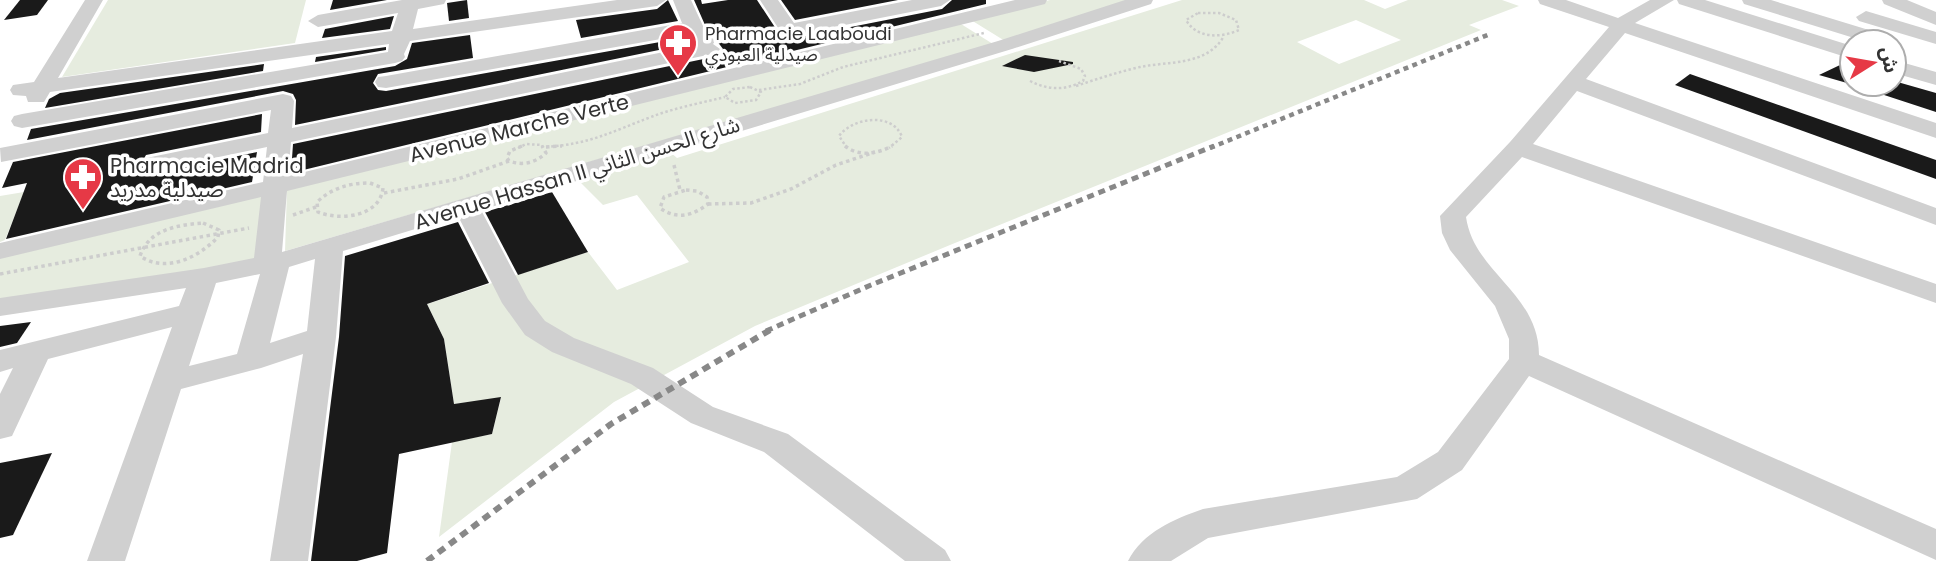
<svg xmlns="http://www.w3.org/2000/svg" width="1936" height="561" viewBox="0 0 1936 561" font-family="Poppins,'Noto Sans Arabic',sans-serif">
<style>
.green{fill:#e6ecdf;fill-rule:evenodd}
.building{fill:#1a1a1a}
.lines{fill:none;stroke-linecap:round;stroke-linejoin:round}
.path-far1{stroke:#cdcdcd;stroke-width:2.5;stroke-dasharray:2.5 2.5;stroke-linecap:butt}
.path{stroke:#cdcdcd;stroke-width:3.5;stroke-dasharray:3.5 3.5;stroke-linecap:butt}
.minor{fill:#d0d0d0;fill-rule:evenodd}
.rail-far2{stroke:#888;stroke-width:4.5;stroke-dasharray:5 4.5;stroke-linecap:butt}
.rail-far1{stroke:#888;stroke-width:5;stroke-dasharray:7 5;stroke-linecap:butt}
.rail{stroke:#888;stroke-width:6;stroke-dasharray:8 6;stroke-linecap:butt}
.labels{text-anchor:middle;dominant-baseline:central;stroke-width:7;stroke-linejoin:round;paint-order:stroke}
.far-poi-label{font-size:18px;fill:#333;stroke:#fff;text-anchor:start}
.street-label{font-size:21px;fill:#333;stroke:#fff}
.poi-label{font-size:21px;fill:#333;stroke:#fff;text-anchor:start}
</style>
<rect width="100%" height="100%" fill="#fff"/>
<!-- green -->
<g class="green">
<path d="M 108,0 L 306,0 L 295,43 L 62,77 Z"/>
<path d="M 1050,0 L 1131,0 L 1005,41 L 971,20 Z"/>
<path d="M 1182,0 L 1364,0 L 1385,9 L 1408,0 L 1502,0 L 1519,6 L 1469,25 L 1481,30 L 950,245 L 755,326 L 614,402 L 439,537 L 452,442 L 492,434 L 501,398 L 454,404 L 444,339 L 427,304 L 588,252 L 617,290 L 689,262 L 637,195 L 603,205 L 579,181 L 669,151 L 677,158 ZM 1356,20 L 1401,40 L 1339,64 L 1297,42 Z"/>
<path d="M 961,24 L 993,44 L 285,251 L 287,189 Z"/>
<path d="M 24,192 L 5,240 L 0,242 L 0,196 Z"/>
<path d="M 266,195 L 258,259 L 207,269 L 0,299 L 0,257 Z"/>
</g>
<!-- building -->
<g class="building">
<path d="M 20,0 L 48,0 L 37,15 L 4,20 Z"/>
<path d="M 333,0 L 387,0 L 330,10 Z"/>
<path d="M 467,0 L 469,18 L 449,21 L 447,3 Z"/>
<path d="M 668,0 L 678,21 L 581,38 L 576,20 L 657,9 Z"/>
<path d="M 694,0 L 701,0 L 702,4 L 728,0 L 757,0 L 780,35 L 790,39 L 942,9 L 952,0 L 986,0 L 986,4 L 291,173 L 293,144 L 718,56 L 723,49 L 705,25 Z"/>
<path d="M 781,0 L 898,0 L 795,20 Z"/>
<path d="M 394,16 L 390,29 L 322,38 L 325,29 Z"/>
<path d="M 470,35 L 473,58 L 378,74 L 373,83 L 378,90 L 386,91 L 688,37 L 693,43 L 295,125 L 296,100 L 293,94 L 283,91 L 27,140 L 31,129 L 395,66 L 407,59 L 412,43 Z"/>
<path d="M 386,47 L 386,50 L 315,62 L 316,57 Z"/>
<path d="M 1025,55 L 1073,62 L 1073,64 L 1034,72 L 1002,66 Z"/>
<path d="M 264,64 L 263,71 L 45,108 L 49,99 L 60,93 Z"/>
<path d="M 1840,65 L 1852,69 L 1852,84 L 1877,84 L 1875,91 L 1819,75 Z"/>
<path d="M 1690,74 L 1936,160 L 1936,179 L 1675,85 Z"/>
<path d="M 1894,81 L 1936,93 L 1936,112 L 1878,93 L 1889,84 L 1894,84 Z"/>
<path d="M 262,114 L 261,132 L 146,155 L 142,162 L 145,169 L 157,173 L 257,152 L 252,182 L 6,239 L 27,183 L 2,188 L 13,162 Z"/>
<path d="M 552,192 L 588,252 L 518,275 L 485,212 Z"/>
<path d="M 458,222 L 489,283 L 427,304 L 444,339 L 454,404 L 501,397 L 492,434 L 399,454 L 387,553 L 357,561 L 311,561 L 339,337 L 345,256 Z"/>
<path d="M 31,322 L 17,343 L 0,347 L 0,326 Z"/>
<path d="M 52,453 L 13,535 L 0,538 L 0,463 Z"/>
</g>
<g class="lines">
<!-- path-far1 -->
<g class="path-far1">
<path d="M 1198,13 L 1219,13 L 1236,20 L 1239,30 C 1221,38 1197,39 1186,20 Z"/>
<path d="M 1030,81 C 1048,90 1065,91 1083,81 L 1085,76 L 1081,69 L 1059,61"/>
<path d="M 1076,86 C 1097,79 1118,72 1140,67 C 1169,61 1207,66 1224,36"/>
<path d="M 750,87 L 761,92 L 756,100 L 735,103 L 725,97 L 733,89 Z"/>
<path d="M 759,90 L 800,84 L 843,67 L 984,33"/>
<path d="M 546,147 C 590,144 611,132 651,117 C 674,108 701,103 725,97"/>
<path d="M 518,148 L 526,144 L 542,145 L 543,148"/>
<path d="M 847,148 L 839,136 C 853,117 893,112 902,137 L 889,148"/>
</g>
<!-- path -->
<g class="path">
<path d="M 522,146 L 510,151 L 507,158 L 509,161 C 523,166 535,163 546,153 L 542,146"/>
<path d="M 845,146 C 859,157 877,154 892,146"/>
<path d="M 546,147 L 562,146"/>
<path d="M 674,165 L 680,190"/>
<path d="M 370,183 L 383,188 C 380,217 340,221 318,212 L 317,202 C 332,188 349,183 370,183 Z"/>
<path d="M 686,190 L 697,191 L 707,197 L 708,204 C 692,216 677,220 660,208 L 664,197 Z"/>
<path d="M 384,193 L 458,179 L 509,161"/>
<path d="M 708,204 L 751,203 L 791,189 L 836,165 L 875,152"/>
<path d="M 293,215 L 316,207"/>
<path d="M 203,223 L 219,230 L 218,237 C 199,257 166,274 140,256 C 149,229 178,225 203,223 Z"/>
<path d="M 0,274 L 249,228"/>
</g>
<!-- minor -->
<g class="minor">
<path d="M 85,0 L 103,0 L 58,78 L 392,31 L 398,13 L 318,27 L 308,21 L 318,15 L 402,0 L 446,0 L 444,4 L 418,9 L 413,29 L 617,0 L 666,0 L 657,6 L 410,41 L 404,54 L 405,57 L 402,61 L 395,63 L 22,128 L 14,126 L 11,121 L 14,116 L 22,114 L 388,52 L 389,44 L 50,92 L 44,102 L 28,102 L 26,96 L 13,95 L 10,90 L 13,85 L 34,82 Z"/>
<path d="M 673,0 L 691,0 L 703,26 L 715,41 L 713,44 L 720,49 L 717,53 L 291,142 L 288,176 L 1015,0 L 1047,0 L 1045,4 L 287,191 L 282,252 L 998,41 L 1125,0 L 1153,0 L 1151,4 L 1012,49 L 481,210 L 528,299 L 545,321 L 574,338 L 653,368 L 713,407 L 788,434 L 945,550 L 951,561 L 905,561 L 764,452 L 691,423 L 631,384 L 552,352 L 525,335 L 502,303 L 458,216 L 343,251 L 336,337 L 308,561 L 270,561 L 303,354 L 261,368 L 181,389 L 125,561 L 87,561 L 172,327 L 48,359 L 12,436 L 0,439 L 0,394 L 13,368 L 0,372 L 0,350 L 179,306 L 186,288 L 0,316 L 0,298 L 204,268 L 254,258 L 261,197 L 0,259 L 0,243 L 263,182 L 267,147 L 156,170 L 147,168 L 144,163 L 147,158 L 156,156 L 268,133 L 271,110 L 1,162 L 0,148 L 283,94 L 291,96 L 294,101 L 292,128 L 698,45 L 689,34 L 386,88 L 378,87 L 375,82 L 378,77 L 386,76 L 682,23 ZM 315,259 L 307,331 L 270,343 L 289,267 ZM 260,274 L 237,354 L 189,366 L 216,283 Z"/>
<path d="M 760,0 L 778,0 L 794,23 L 912,0 L 950,0 L 941,6 L 789,36 L 782,34 Z"/>
<path d="M 1538,0 L 1566,0 L 1618,18 L 1650,0 L 1674,0 L 1635,23 L 1936,123 L 1936,138 L 1625,33 L 1586,79 L 1936,208 L 1936,225 L 1577,91 L 1533,144 L 1936,284 L 1936,303 L 1522,157 L 1466,217 C 1474,273 1539,293 1539,355 L 1936,529 L 1936,560 L 1529,376 L 1462,470 L 1417,499 L 1208,538 L 1171,561 L 1128,561 C 1143,532 1174,519 1203,509 L 1397,477 L 1438,452 L 1509,359 L 1509,339 L 1495,306 L 1450,250 L 1442,233 L 1440,216 L 1510,142 L 1609,27 L 1540,4 Z"/>
<path d="M 1677,0 L 1705,0 L 1852,46 L 1852,59 L 1679,4 Z"/>
<path d="M 1742,0 L 1771,0 L 1895,38 L 1898,42 L 1894,47 L 1894,42 L 1867,42 L 1744,4 Z"/>
<path d="M 1882,0 L 1907,0 L 1936,12 L 1936,25 L 1884,4 Z"/>
<path d="M 1866,11 L 1936,32 L 1936,44 L 1859,21 L 1856,17 Z"/>
<path d="M 1894,60 L 1936,72 L 1936,85 L 1894,73 Z"/>
</g>
<!-- rail-far2 -->
<path class="rail-far2" d="M 1210,148 L 1490,34"/>
<!-- rail-far1 -->
<path class="rail-far1" d="M 766,331 L 871,285 L 1214,146"/>
<!-- rail -->
<path class="rail" d="M 427,561 L 611,424 L 770,330"/>
</g>
<!-- icons -->
<defs>
<symbol id="pharmacy-pin" viewBox="-11 -11 22 30"><path d="M0 17L-7.5 6A9.5 9.5 0 1 1 7.5 6Z" fill="#e63946" stroke="#fff"/><path d="M-2-6h4v4h4v4h-4v4h-4v-4h-4v-4h4Z" fill="#fff"/></symbol>
</defs>
<g fill-rule="evenodd">
<use href="#pharmacy-pin" x="656" y="21" width="44" height="60"/>
<use href="#pharmacy-pin" x="61" y="155" width="44" height="60"/>
</g>
<g class="labels">
<!-- far-poi labels -->
<g class="far-poi-label">
<text x="705" y="33">Pharmacie Laaboudi<tspan x="705" dy="21">صيدلية العبودي</tspan></text>
</g>
<!-- street labels -->
<g class="street-label">
<text transform="translate(519 128) rotate(-14)">Avenue Marche Verte</text>
<text transform="translate(577 173) rotate(-17)">Avenue Hassan II شارع الحسن الثاني</text>
</g>
<!-- poi labels -->
<g class="poi-label">
<text x="110" y="165">Pharmacie Madrid<tspan x="110" dy="24">صيدلية مدريد</tspan></text>
</g>
</g>
<!-- north arrow -->
<g transform="translate(1873 63) rotate(79)"><circle r="33" fill="#ffffff" stroke="#adadad" stroke-width="2"/>
<path d="M0-5L12 26L0 18L-12 26Z" fill="#e63946"/>
<text y="-10" font-size="19" font-weight="bold" text-anchor="middle" fill="#333333">ش</text>
</g>
</svg>
